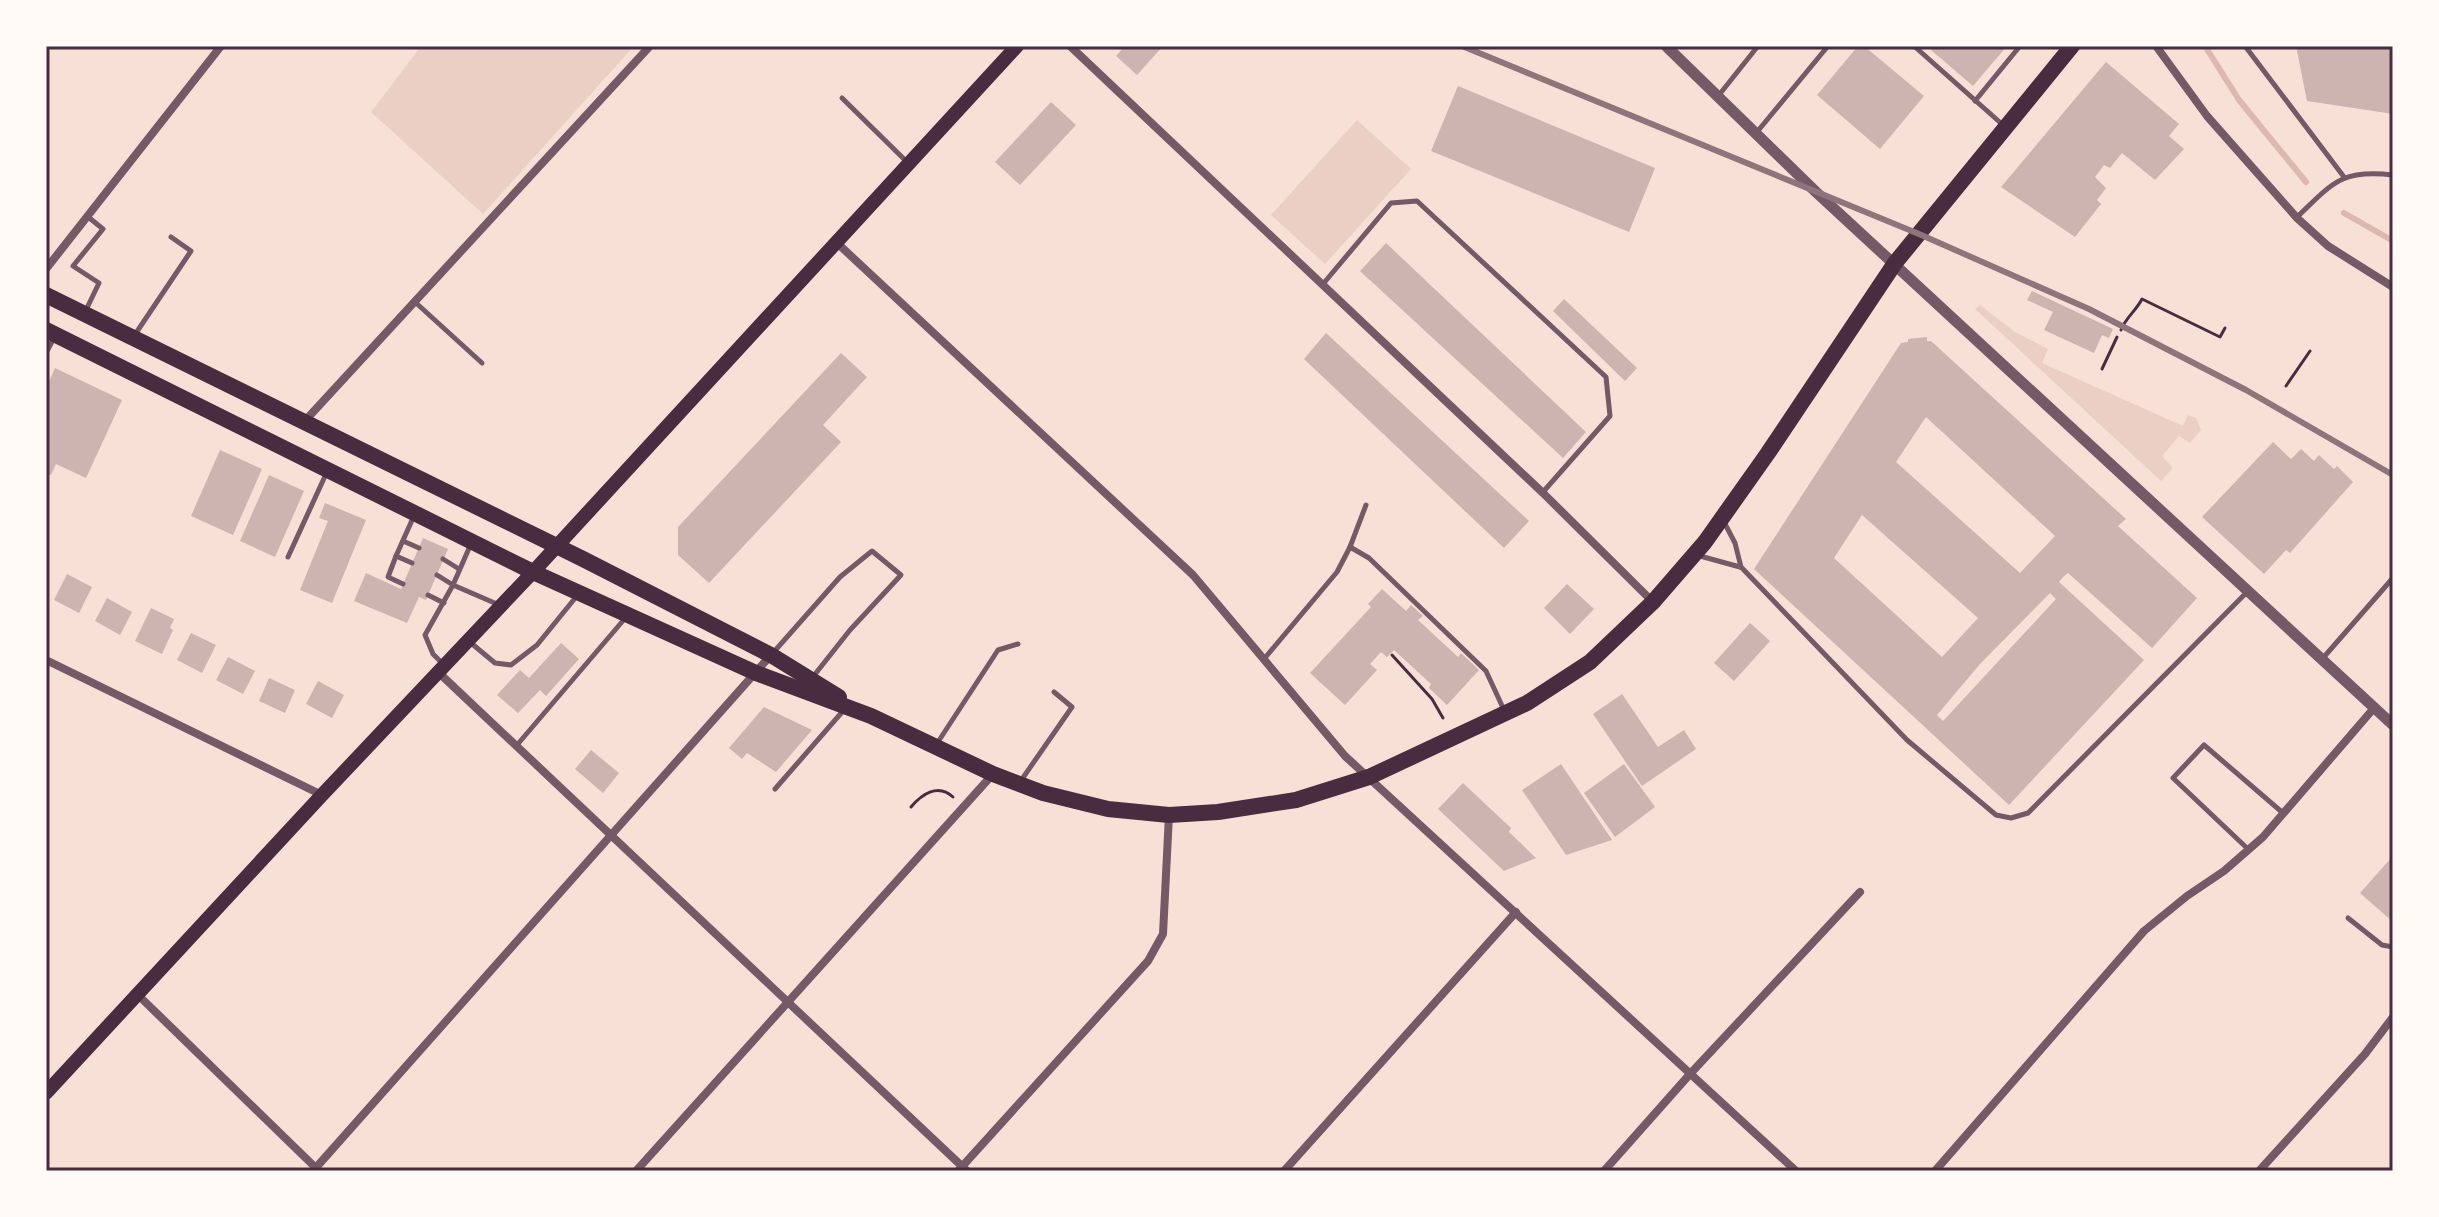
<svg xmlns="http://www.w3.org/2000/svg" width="2439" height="1217" viewBox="0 0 2439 1217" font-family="Rubik,sans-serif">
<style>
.green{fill:#ebcfc5}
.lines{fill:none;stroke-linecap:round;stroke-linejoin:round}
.stream{stroke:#dcb8b0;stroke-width:6}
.building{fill:#ccb4b1;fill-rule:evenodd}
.path{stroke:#4a2c40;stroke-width:3}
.service{stroke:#755966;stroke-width:5}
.minor{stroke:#755966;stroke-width:8}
.tertiary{stroke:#755966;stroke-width:11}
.secondary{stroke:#4a2c40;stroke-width:14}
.primary{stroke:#4a2c40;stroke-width:14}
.trunk{stroke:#4a2c40;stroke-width:16}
.rail{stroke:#8f747c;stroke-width:6}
.neatline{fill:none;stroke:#4a2c40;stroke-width:3}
</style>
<rect width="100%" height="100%" fill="#f7e1d7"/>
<!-- green -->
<g class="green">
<path d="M 421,46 L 634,46 L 483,214 L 371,112 Z"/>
<path d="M 1357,120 L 1411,169 L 1325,264 L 1271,215 Z"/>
<path d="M 1980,305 L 2015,332 L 2048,349 L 2042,363 L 2183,426 L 2188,415 L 2196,418 L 2201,430 L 2190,443 L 2179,436 L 2162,456 L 2173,468 L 2161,481 L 1975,309 Z"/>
</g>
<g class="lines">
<!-- stream -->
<g class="stream">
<path d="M 2205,46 L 2239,100 L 2306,182"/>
<path d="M 2344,213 L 2393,241"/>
</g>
</g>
<!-- building -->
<g class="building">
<path d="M 1125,46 L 1163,46 L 1137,75 L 1116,56 Z"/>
<path d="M 1858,46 L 1864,46 L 1924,96 L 1880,149 L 1817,95 Z"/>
<path d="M 1934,46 L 2007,46 L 1973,86 L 1931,50 Z"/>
<path d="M 2296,46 L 2393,46 L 2393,114 L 2307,101 Z"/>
<path d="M 2106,62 L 2179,124 L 2169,136 L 2184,149 L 2155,180 L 2122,153 L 2110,168 L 2104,165 L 2095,177 L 2106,188 L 2097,200 L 2101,204 L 2075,237 L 2001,187 Z"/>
<path d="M 1458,86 L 1655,168 L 1629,232 L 1431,151 Z"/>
<path d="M 1051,102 L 1076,125 L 1020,185 L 995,162 Z"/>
<path d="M 1386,243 L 1586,432 L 1563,458 L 1360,271 Z"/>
<path d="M 2032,291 L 2113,329 L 2109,338 L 2102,335 L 2094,353 L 2044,330 L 2053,312 L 2027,300 Z"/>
<path d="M 1564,299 L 1637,368 L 1625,381 L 1553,311 Z"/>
<path d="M 1326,333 L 1529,521 L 1504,548 L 1304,359 Z"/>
<path d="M 1927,337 L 1927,341 L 1931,341 L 2126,519 L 2118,526 L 2197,598 L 2152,648 L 2068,573 L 2063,577 L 2059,582 L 2144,660 L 2009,805 L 1754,569 L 1901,343 L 1908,342 L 1908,339 ZM 1926,417 L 2055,536 L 2020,573 L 1896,462 ZM 1862,515 L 1978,618 L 1942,657 L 1834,558 ZM 2050,593 L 2056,599 L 1943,721 L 1937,715 L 1980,664 Z"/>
<path d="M 841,353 L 867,377 L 823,425 L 841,442 L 709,583 L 678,555 L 678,527 Z"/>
<path d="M 55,368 L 122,400 L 86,478 L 56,464 L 51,475 L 46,473 L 46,388 Z"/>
<path d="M 2273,442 L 2291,459 L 2301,449 L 2314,461 L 2319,455 L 2334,469 L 2337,466 L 2353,482 L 2290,553 L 2286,550 L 2264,574 L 2202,517 Z"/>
<path d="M 220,450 L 262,469 L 233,535 L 191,516 Z"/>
<path d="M 269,475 L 304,491 L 275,557 L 240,541 Z"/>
<path d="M 325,503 L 366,520 L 332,603 L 300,590 L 328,521 L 319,518 Z"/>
<path d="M 423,538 L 448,549 L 426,600 L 419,597 L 407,623 L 354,601 L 366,573 L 401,589 Z"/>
<path d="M 67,574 L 92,587 L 79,613 L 54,600 Z"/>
<path d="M 1567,584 L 1594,609 L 1570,634 L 1544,608 Z"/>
<path d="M 1382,589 L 1406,611 L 1411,605 L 1423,616 L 1418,620 L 1458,657 L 1461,653 L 1479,670 L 1447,705 L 1429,688 L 1431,684 L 1394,650 L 1387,657 L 1381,652 L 1370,664 L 1377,670 L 1345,705 L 1310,673 L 1371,607 L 1368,604 Z"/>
<path d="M 107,598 L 132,612 L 120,635 L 95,621 Z"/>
<path d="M 151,608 L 174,619 L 170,628 L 173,630 L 162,654 L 135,641 Z"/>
<path d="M 1750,623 L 1770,641 L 1734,681 L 1714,663 Z"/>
<path d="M 191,633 L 216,645 L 202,673 L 177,660 Z"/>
<path d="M 561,643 L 579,659 L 546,696 L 540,690 L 518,713 L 497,695 L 520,670 L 529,678 Z"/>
<path d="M 228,657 L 255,671 L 243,694 L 216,680 Z"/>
<path d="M 269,678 L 295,690 L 285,713 L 259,701 Z"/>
<path d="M 318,681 L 344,695 L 332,718 L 306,704 Z"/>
<path d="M 1622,694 L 1658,747 L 1684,730 L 1696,749 L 1642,786 L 1593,714 Z"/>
<path d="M 764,707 L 812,730 L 776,772 L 747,753 L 742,759 L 729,748 Z"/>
<path d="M 591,750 L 619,773 L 603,793 L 575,769 Z"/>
<path d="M 1561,764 L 1612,840 L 1566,855 L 1522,790 Z"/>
<path d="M 1624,764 L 1655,807 L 1615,837 L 1584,793 Z"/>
<path d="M 1463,783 L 1511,828 L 1509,832 L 1536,858 L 1504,871 L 1438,809 Z"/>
<path d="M 2393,856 L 2393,922 L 2360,893 Z"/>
</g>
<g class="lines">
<!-- path -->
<g class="path">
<path d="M 2121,330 C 2126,317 2136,311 2142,299 L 2220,337 L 2225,328"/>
<path d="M 2102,369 L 2117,337"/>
<path d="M 2286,386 L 2310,351"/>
<path d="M 1392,655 L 1432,699 L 1443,718"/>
<path d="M 911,807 C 922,794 938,783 953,797"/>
</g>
<!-- service -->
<g class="service">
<path d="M 1914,46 L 2003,125"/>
<path d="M 2245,46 L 2344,177"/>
<path d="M 1719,95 L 1758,46"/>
<path d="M 842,98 L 908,163"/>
<path d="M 1975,101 L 2020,46"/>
<path d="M 1757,132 L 1828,46"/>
<path d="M 2297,217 C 2333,183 2341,169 2393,175"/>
<path d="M 1323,284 L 1391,203 L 1417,201 L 1606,377 L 1610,416 L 1543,492"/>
<path d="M 415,302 L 482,363"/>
<path d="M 86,310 L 99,283 L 73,266 L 103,229 L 87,216"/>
<path d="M 134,336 L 191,251 L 171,237"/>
<path d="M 46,353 L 55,336"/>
<path d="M 1724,522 L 1735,543 L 1741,567 L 1907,740 L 1996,815 L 2011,818 L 2028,813 L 2248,591"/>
<path d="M 403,541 L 419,548"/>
<path d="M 470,546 L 453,585 L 497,604"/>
<path d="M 1350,547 L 1369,558 L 1486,671 L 1504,710"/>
<path d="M 396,556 L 388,577 L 403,584"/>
<path d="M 1700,556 L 1740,567"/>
<path d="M 288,557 L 326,474"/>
<path d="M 443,559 L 459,569"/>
<path d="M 412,563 L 396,556 L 413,518"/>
<path d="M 437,575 L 453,585 L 425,635 L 433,654 L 444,665"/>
<path d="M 428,595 L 444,603"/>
<path d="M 471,643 L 495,663 L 511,665 L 537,645 L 576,597"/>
<path d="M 772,654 L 840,577 L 872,551 L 901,575 L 850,630 L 812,678"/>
<path d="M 2323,658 L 2392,579"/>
<path d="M 1264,659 L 1337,572 L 1350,547 L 1366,505"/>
<path d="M 938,742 L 998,650 L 1018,644"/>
<path d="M 517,745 L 627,616"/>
<path d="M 1020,782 L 1072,707 L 1054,692"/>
<path d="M 775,789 L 843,711"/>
<path d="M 2249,850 L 2173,778 L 2204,745 L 2283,813"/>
<path d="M 2348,918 L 2382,945 L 2393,947"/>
</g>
<!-- minor -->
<g class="minor">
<path d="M 1070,46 L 1543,493 L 1653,602"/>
<path d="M 2156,46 L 2207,116 L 2297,218 L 2328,246 L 2393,287"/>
<path d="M 836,242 L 1193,575 L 1345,756 L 1796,1171"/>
<path d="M 46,269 L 221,46"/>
<path d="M 303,423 L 650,46"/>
<path d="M 46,660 L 322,795"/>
<path d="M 438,672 L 967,1171"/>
<path d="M 138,995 L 318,1170"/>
<path d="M 313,1171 L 771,655"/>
<path d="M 636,1171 L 993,774"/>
<path d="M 958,1171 L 1148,961 L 1163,934 L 1169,815"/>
<path d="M 1284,1171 L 1516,912"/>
<path d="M 1604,1171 L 1690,1074 L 1860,892"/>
<path d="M 1935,1171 L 2144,931 L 2187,896 L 2224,871 L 2263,837 L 2374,708"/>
<path d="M 2259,1171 L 2365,1054 L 2393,1017"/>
</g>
<!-- tertiary -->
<path class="tertiary" d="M 1666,46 L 1816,192 L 2393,725"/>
<!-- secondary -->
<path class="secondary" d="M 46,1093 L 322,795 L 533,572"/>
<!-- primary -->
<path class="primary" d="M 533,572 L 1017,46"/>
<!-- trunk -->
<g class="trunk">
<path d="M 46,295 L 583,559 L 771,655 L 839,697"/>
<path d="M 46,330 L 533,572 L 756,673 L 871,716 L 993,774 L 1043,793 L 1108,809 L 1169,815 L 1218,812 L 1296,800 L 1369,777 L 1527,703 L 1590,662 L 1653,602 L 1705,542 L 1768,453 L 1895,263 L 2072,46"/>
</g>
<!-- rail -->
<path class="rail" d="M 1462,46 L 1919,234 L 2089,309 L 2246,390 L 2393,475"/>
</g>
<!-- border -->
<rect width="2439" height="1217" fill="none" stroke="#fffaf5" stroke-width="96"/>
<rect x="48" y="48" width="2343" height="1121" class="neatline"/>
</svg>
